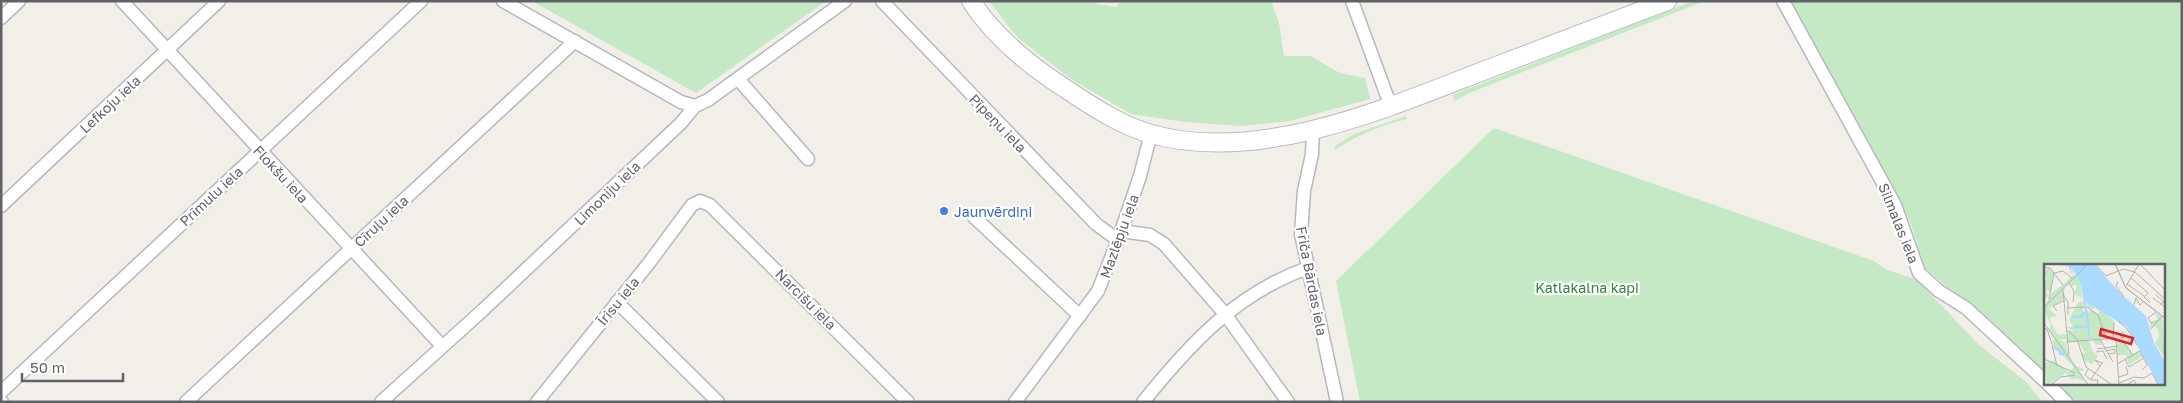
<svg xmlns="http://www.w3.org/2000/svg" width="2183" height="403" viewBox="0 0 2183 403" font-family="'Golos Text',sans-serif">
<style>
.green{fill:#c5e8c5}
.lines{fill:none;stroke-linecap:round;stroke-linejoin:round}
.minor-casing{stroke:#b5b8bc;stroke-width:15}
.secondary-casing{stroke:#b6babf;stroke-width:20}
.minor{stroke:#fff;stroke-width:12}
.secondary{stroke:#fff;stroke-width:18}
.shop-dot{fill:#3f7fe0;stroke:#fff;stroke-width:2}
.labels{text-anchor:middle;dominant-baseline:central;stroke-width:4.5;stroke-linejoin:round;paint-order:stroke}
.street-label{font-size:14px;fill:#5f6368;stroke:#fff}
.shop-label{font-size:14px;fill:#366cbe;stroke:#fff;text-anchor:start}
.park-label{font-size:14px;fill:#348238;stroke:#fff}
.inset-river{fill:none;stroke:#aadaff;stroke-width:2.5}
.inset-road{fill:none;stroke:#b3b3b1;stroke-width:1}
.view{fill:#d62828;fill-opacity:0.15;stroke:#d62828;stroke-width:2.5}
.inset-edge{fill:none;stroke:#5f6368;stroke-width:2.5}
</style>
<rect width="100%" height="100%" fill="#f1efe8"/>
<!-- green -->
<g class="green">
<path d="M 532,1 L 826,1 L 696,93 Z"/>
<path d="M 989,1 L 1094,1 L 1097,4 L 1117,7 L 1120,1 L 1271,1 L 1279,23 L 1284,56 L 1310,56 L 1340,73 L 1365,78 L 1370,99 L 1290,121 L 1242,126 L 1185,122 L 1131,114 L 1071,79 L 1018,38 Z"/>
<path d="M 1693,1 L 1705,1 L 1469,93 L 1455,101 L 1452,95 Z"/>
<path d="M 1791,1 L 2182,1 L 2182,402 L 2070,402 L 2054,384 L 2164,384 L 2164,266 L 2046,266 L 2045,376 L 2019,348 L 1925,268 L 1910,221 Z"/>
<path d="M 1406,116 L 1407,119 C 1381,125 1357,135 1335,150 L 1335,146 L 1354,134 Z"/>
<path d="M 1494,128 L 1874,261 L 1885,269 L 1917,280 L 1979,345 L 2025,381 L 2043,402 L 1360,402 L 1336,281 Z"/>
</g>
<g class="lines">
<defs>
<g id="minor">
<path d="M 122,1 L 442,346"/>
<path d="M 503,1 L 681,102 L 695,106"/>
<path d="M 882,1 L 1096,224 L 1118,240"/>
<path d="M 1352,1 L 1391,107"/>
<path d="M 1783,1 L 1895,205 L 1919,273 L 1939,291 L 1966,308 L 2046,382"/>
<path d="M 1,18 L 19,1"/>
<path d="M 738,79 L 808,159"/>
<path d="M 1313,131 L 1312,154 L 1304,191 L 1301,234 L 1337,402"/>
<path d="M 1,206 L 219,1"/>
<path d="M 974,217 L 1080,316"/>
<path d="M 1121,231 L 1150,235 L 1164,244 L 1225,314 L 1288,402"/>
<path d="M 617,302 L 718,402"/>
<path d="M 2048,384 L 2066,402"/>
<path d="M 1,392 L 421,1"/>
<path d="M 1,401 L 2,402"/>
<path d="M 186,402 L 575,41"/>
<path d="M 381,402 L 483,310 L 681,123 L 695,106 L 708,100 L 845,1"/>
<path d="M 537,402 L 649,263 L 692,205 L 700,201 L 710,205 L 908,402"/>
<path d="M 1015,402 L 1098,291 L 1118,240 L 1140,176 L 1151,133"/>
<path d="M 1143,402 C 1189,345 1236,293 1308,268"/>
</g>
<path id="secondary" d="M 971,1 C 995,38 1030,66 1066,89 C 1093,107 1120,125 1151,134 C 1258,164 1385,109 1483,71 C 1544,48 1605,25 1667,1"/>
</defs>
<!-- minor casing -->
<use href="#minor" class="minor-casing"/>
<!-- secondary casing -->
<use href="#secondary" class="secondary-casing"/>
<!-- minor -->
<use href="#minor" class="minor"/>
<!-- secondary -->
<use href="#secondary" class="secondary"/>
</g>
<!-- markers -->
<circle class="shop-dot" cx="944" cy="211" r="5"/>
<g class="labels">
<!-- street labels -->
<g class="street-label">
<text transform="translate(110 104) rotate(-43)">Lefkoju iela</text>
<text transform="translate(998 123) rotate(46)">Pīpeņu iela</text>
<text transform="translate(281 174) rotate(47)">Flokšu iela</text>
<text transform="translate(607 193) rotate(-44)">Limoniju iela</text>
<text transform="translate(211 196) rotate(-43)">Prīmulu iela</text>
<text transform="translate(381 221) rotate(-43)">Cīruļu iela</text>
<text transform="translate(1899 223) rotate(68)">Silmalas iela</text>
<text transform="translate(1119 236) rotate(-70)">Mazlēpju iela</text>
<text transform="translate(1312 281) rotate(79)">Friča Bārdas iela</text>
<text transform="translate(806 299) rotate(45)">Narcišu iela</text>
<text transform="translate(618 301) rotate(-51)">Īrisu iela</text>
</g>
<!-- shop labels -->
<g class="shop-label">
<text x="954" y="211">Jaunvērdiņi</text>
</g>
<!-- park labels -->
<g class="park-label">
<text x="1587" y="287">Katlakalna kapi</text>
</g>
</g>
<!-- overview -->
<g transform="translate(2044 264)">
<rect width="121" height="121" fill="#f1efe8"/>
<path d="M 5,3 L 9,8 L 7,29 L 2,25 L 4,32 L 0,36 L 0,16 L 3,17 L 0,8 ZM 28,5 L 30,8 L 28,9 L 34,14 L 37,20 L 38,34 L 30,30 L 33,21 L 27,22 L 28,19 L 21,23 L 19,35 L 5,45 L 13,52 L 7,53 L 6,57 L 40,117 L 32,114 L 30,118 L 31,114 L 28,116 L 22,109 L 3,121 L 0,95 L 2,99 L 9,96 L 25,108 L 30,103 L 8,81 L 10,74 L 4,65 L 7,62 L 0,45 L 7,30 L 30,11 L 25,8 ZM 34,38 L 40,38 L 38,44 L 43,55 L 45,75 L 42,43 L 44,50 L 47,45 L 53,50 L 56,47 L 49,42 L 51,45 L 44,44 L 43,38 L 70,53 L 64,52 L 69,56 L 69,70 L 61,69 L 62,73 L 56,74 L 59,81 L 52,81 L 48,75 L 45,76 L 48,86 L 54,92 L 48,100 L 39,96 L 37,89 L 41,89 L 34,77 L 23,77 L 22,71 L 22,75 L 13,75 L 21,78 L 25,92 L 32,102 L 40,105 L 39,107 L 35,107 L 11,74 L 12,71 L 25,70 L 23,66 L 31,67 L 22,63 L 29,63 L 25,56 ZM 110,48 L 118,53 L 121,94 L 111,79 L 115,73 L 114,66 L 111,62 L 106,64 L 106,60 L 115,57 ZM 78,76 L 88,91 L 94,87 L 99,92 L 85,101 L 82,91 L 73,91 L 74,77 Z" fill="#c5e8c5"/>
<path d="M 24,0 L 50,0 L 77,30 L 83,36 L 87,32 L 84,36 L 102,52 L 110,79 L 121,98 L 121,121 L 115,121 L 83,63 L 42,38 L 45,59 L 46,70 L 45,75 L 37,20 L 28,4 L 25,6 L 25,2 L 21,3 Z" fill="#aadaff"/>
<path class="inset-river" d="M 28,53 L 37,53 L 41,48M 29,63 L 45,63M 10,83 L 19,90 L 15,90"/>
<path class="inset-road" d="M 51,0 L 62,12 L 79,5 L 91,8 L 122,36M 71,0 L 82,24 L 122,55M 71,0 L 82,24 L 122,55M 96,0 L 122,27M 0,3 L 6,4 L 19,21M 10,9 L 19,7 L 28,14M 87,14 L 104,29 L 100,33 L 106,39M 74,17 L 72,22 L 80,33M 25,19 L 30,27 L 29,38M 83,20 L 100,32M 82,22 L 95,0M 19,26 L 25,91M 19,30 L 24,38 L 24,51M 112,31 L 120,38 L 116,40M 109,34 L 122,44M 5,35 L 10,9M 90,41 L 92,34 L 96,41 L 99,38M 0,43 L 44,0M 43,43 L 54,51 L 62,73M 23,44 L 41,43M 13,47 L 9,42 L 21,36M 112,48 L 104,54 L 107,59 L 115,56M 74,57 L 83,65 L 93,81M 0,59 L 45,122M 0,65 L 3,65 L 8,80M 107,65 L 118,52M 24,67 L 33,75 L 42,103 L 70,122M 75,69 L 78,74 L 81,72 L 78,67M 69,73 L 70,58M 56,75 L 69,98M 78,76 L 89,91M 22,78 L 72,74 L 75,122M 8,81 L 13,102M 53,85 L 74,82M 62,87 L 71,85 L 71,89 L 64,90M 52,88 L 59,87 L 63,95M 0,95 L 31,109M 81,95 L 85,103 L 100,94M 73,100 L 96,87 L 103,101 L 98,106M 56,102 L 51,96 L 58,99M 44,105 L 41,111 L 47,116 L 54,116 L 53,120M 75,113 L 84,110 L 82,102M 47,115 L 59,98M 75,119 L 90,113 L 100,114 L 108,109 L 115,122M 5,122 L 17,113 L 31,111M 82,122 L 90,116 L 93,122"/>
<path class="view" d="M 57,65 L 89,74 L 87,80 L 56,71 Z"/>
<rect width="121" height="121" class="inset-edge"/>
</g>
<!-- border -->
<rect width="2183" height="403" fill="none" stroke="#5f6368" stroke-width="5"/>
<!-- scale -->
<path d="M22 373v8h101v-8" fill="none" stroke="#5f6368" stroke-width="2.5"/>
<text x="30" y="373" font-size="15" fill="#5f6368" stroke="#ffffff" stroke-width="4" paint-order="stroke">50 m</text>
</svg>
